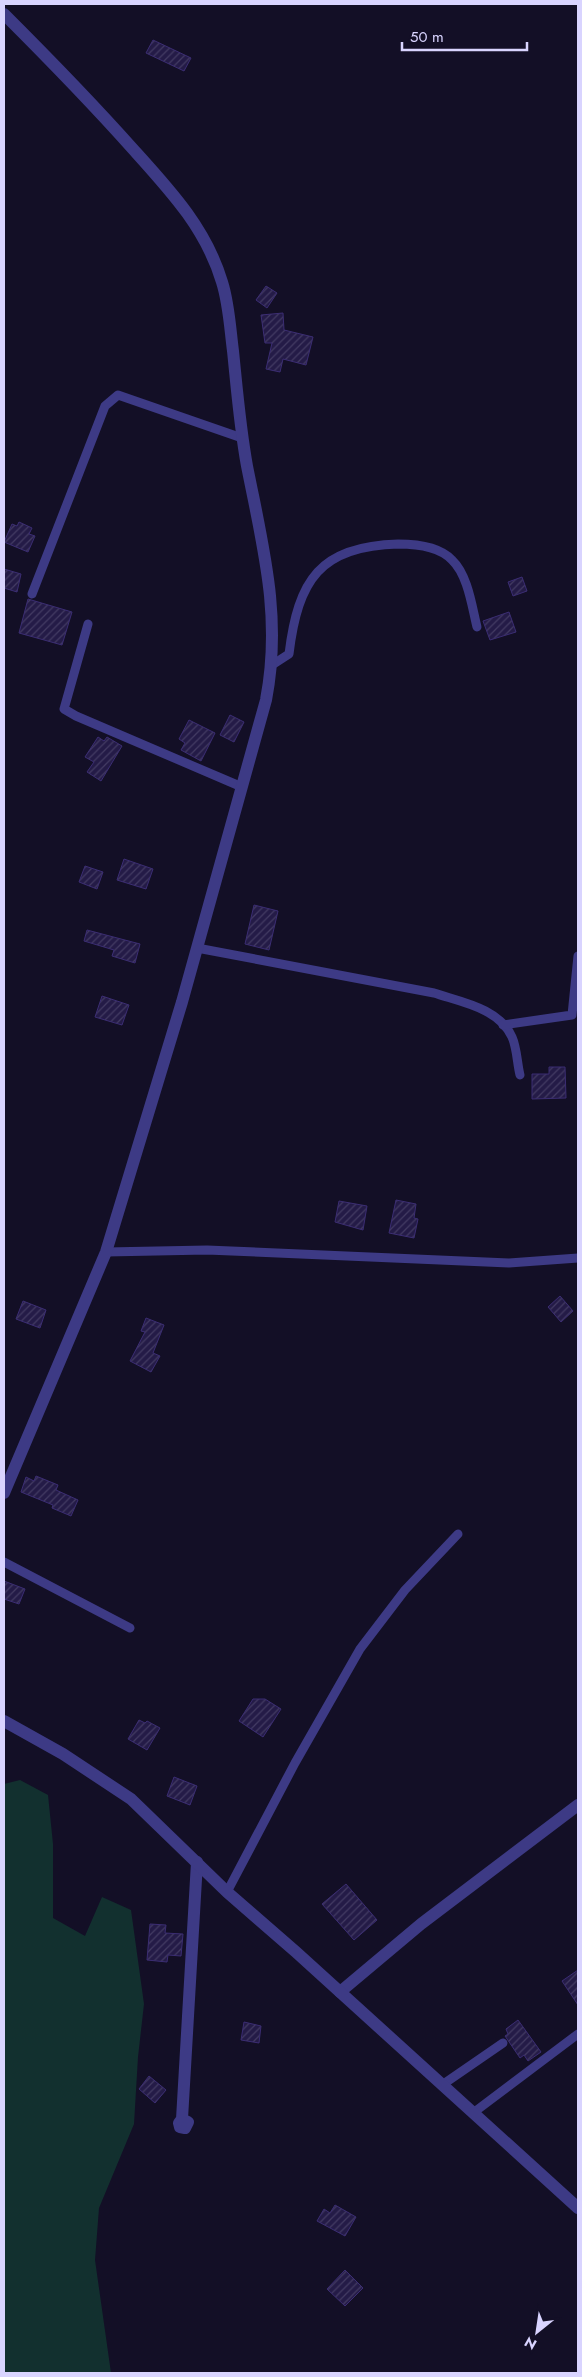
<svg xmlns="http://www.w3.org/2000/svg" width="582" height="2377" viewBox="0 0 582 2377" font-family="Jost,sans-serif">
<style>
.grass{fill:#12302f}
.building{fill:url(#building-hatch);stroke:#3b2d73}
.lines{fill:none;stroke-linecap:round;stroke-linejoin:round}
.service{stroke:#3d3a85;stroke-width:9}
.minor{stroke:#3d3a85;stroke-width:12}
.tertiary{stroke:#3d3a85;stroke-width:12}
</style>
<defs>
<pattern id="building-hatch" width="6" height="6" patternUnits="userSpaceOnUse" patternTransform="scale(1.25)"><rect width="6" height="6" fill="#241b47"/><path d="M-1 1l2-2M0 6l6-6M5 7l2-2" fill="none" stroke="#433b63"/></pattern>
</defs>
<rect width="100%" height="100%" fill="#130f26"/>
<!-- grass -->
<path class="grass" d="M 20,1780 L 48,1795 L 53,1844 L 53,1918 L 85,1936 L 102,1897 L 131,1910 L 144,2004 L 138,2057 L 134,2124 L 99,2208 L 95,2260 L 111,2373 L 4,2373 L 4,1784 Z"/>
<!-- building -->
<g class="building">
<path d="M 153,40 L 191,58 L 184,71 L 146,53 Z"/>
<path d="M 266,286 L 277,293 L 267,308 L 256,300 Z"/>
<path d="M 283,313 L 284,330 L 313,337 L 306,365 L 283,359 L 280,372 L 266,369 L 272,343 L 265,343 L 261,315 Z"/>
<path d="M 19,522 L 32,528 L 29,534 L 35,536 L 28,552 L 4,542 L 12,524 L 17,526 Z"/>
<path d="M 4,569 L 21,574 L 17,592 L 4,588 Z"/>
<path d="M 522,577 L 527,591 L 513,596 L 508,582 Z"/>
<path d="M 28,599 L 72,612 L 62,645 L 19,633 Z"/>
<path d="M 509,612 L 516,632 L 490,640 L 483,621 Z"/>
<path d="M 230,715 L 244,722 L 234,742 L 220,735 Z"/>
<path d="M 189,720 L 215,733 L 201,761 L 181,750 L 185,743 L 179,739 Z"/>
<path d="M 98,737 L 104,741 L 107,737 L 122,746 L 101,781 L 87,772 L 94,762 L 85,757 Z"/>
<path d="M 124,859 L 153,869 L 146,889 L 117,880 Z"/>
<path d="M 85,866 L 103,872 L 97,889 L 79,882 Z"/>
<path d="M 254,905 L 278,911 L 269,950 L 245,944 Z"/>
<path d="M 87,930 L 140,944 L 135,963 L 112,956 L 114,950 L 84,941 Z"/>
<path d="M 102,996 L 129,1005 L 122,1025 L 95,1017 Z"/>
<path d="M 549,1067 L 565,1067 L 566,1098 L 532,1099 L 532,1074 L 549,1074 Z"/>
<path d="M 396,1200 L 416,1204 L 414,1218 L 418,1219 L 414,1238 L 389,1233 Z"/>
<path d="M 339,1201 L 367,1206 L 363,1230 L 335,1222 Z"/>
<path d="M 560,1296 L 573,1311 L 561,1322 L 548,1307 Z"/>
<path d="M 23,1301 L 46,1310 L 40,1328 L 16,1319 Z"/>
<path d="M 146,1318 L 164,1325 L 153,1353 L 160,1356 L 151,1372 L 130,1361 L 145,1332 L 141,1331 Z"/>
<path d="M 36,1476 L 58,1485 L 56,1490 L 78,1500 L 71,1516 L 52,1508 L 53,1505 L 21,1492 L 26,1477 L 34,1481 Z"/>
<path d="M 4,1581 L 25,1589 L 19,1604 L 4,1599 Z"/>
<path d="M 253,1699 L 265,1699 L 281,1709 L 263,1737 L 239,1721 Z"/>
<path d="M 139,1720 L 145,1723 L 147,1721 L 160,1728 L 147,1750 L 128,1739 Z"/>
<path d="M 174,1777 L 197,1786 L 190,1805 L 167,1796 Z"/>
<path d="M 346,1884 L 377,1920 L 354,1940 L 322,1904 Z"/>
<path d="M 150,1924 L 166,1925 L 165,1933 L 183,1934 L 181,1956 L 168,1955 L 167,1962 L 147,1960 Z"/>
<path d="M 578,1970 L 578,2005 L 562,1981 Z"/>
<path d="M 518,2020 L 541,2052 L 528,2061 L 524,2055 L 520,2058 L 505,2036 L 508,2034 L 506,2029 Z"/>
<path d="M 244,2022 L 261,2026 L 259,2043 L 241,2040 Z"/>
<path d="M 149,2076 L 166,2090 L 155,2103 L 139,2089 Z"/>
<path d="M 335,2205 L 356,2217 L 345,2236 L 317,2221 L 324,2209 L 330,2213 Z"/>
<path d="M 345,2270 L 363,2288 L 345,2306 L 327,2289 Z"/>
</g>
<g class="lines">
<!-- service -->
<g class="service">
<path d="M 32,594 L 105,406 L 118,395 L 242,438"/>
<path d="M 88,624 L 64,709 L 76,716 L 242,787"/>
<path d="M 272,665 L 289,654 C 298,580 320,546 398,544 C 416,544 439,546 452,560 C 468,575 472,607 477,627"/>
<path d="M 197,948 L 434,993 C 461,1002 499,1008 512,1037 C 517,1048 517,1063 520,1075"/>
<path d="M 503,1025 L 572,1015 L 578,956"/>
<path d="M 106,1252 L 207,1250 L 509,1263 L 578,1258"/>
<path d="M 4,1562 L 130,1628"/>
<path d="M 227,1892 L 295,1763 L 360,1649 L 405,1590 L 458,1534"/>
<path d="M 442,2085 L 503,2043"/>
<path d="M 473,2113 L 578,2034"/>
</g>
<!-- minor -->
<g class="minor">
<path d="M 340,1992 L 421,1924 L 578,1805"/>
<path d="M 182,2119 L 188,2122 L 185,2128 L 180,2127 L 179,2123 L 182,2119 L 197,1862"/>
</g>
<!-- tertiary -->
<g class="tertiary">
<path d="M 4,14 C 48,58 91,102 132,148 C 169,189 206,228 222,282 C 229,304 230,328 233,351 C 237,390 240,428 247,466 C 263,547 282,617 266,700 L 182,1002 L 106,1252 L 4,1493"/>
<path d="M 4,1721 L 63,1754 L 131,1799 L 227,1892 L 296,1952 L 578,2208"/>
</g>
</g>
<!-- border -->
<rect width="582" height="2377" fill="none" stroke="#d9d4ff" stroke-width="10"/>
<!-- north arrow -->
<g transform="translate(537 2332) rotate(210)" stroke="#130f26" stroke-width="4" paint-order="stroke">
<path d="M0-4L9 19L0 12L-9 19Z" fill="#d9d4ff"/>
<text y="-8" font-size="14" font-weight="bold" text-anchor="middle" fill="#d9d4ff">N</text>
</g>
<!-- scale -->
<path d="M402 42v8h125v-8" fill="none" stroke="#d9d4ff" stroke-width="2.5"/>
<text x="410" y="42" font-size="15" fill="#d9d4ff" stroke="#130f26" stroke-width="4" paint-order="stroke">50 m</text>
</svg>
